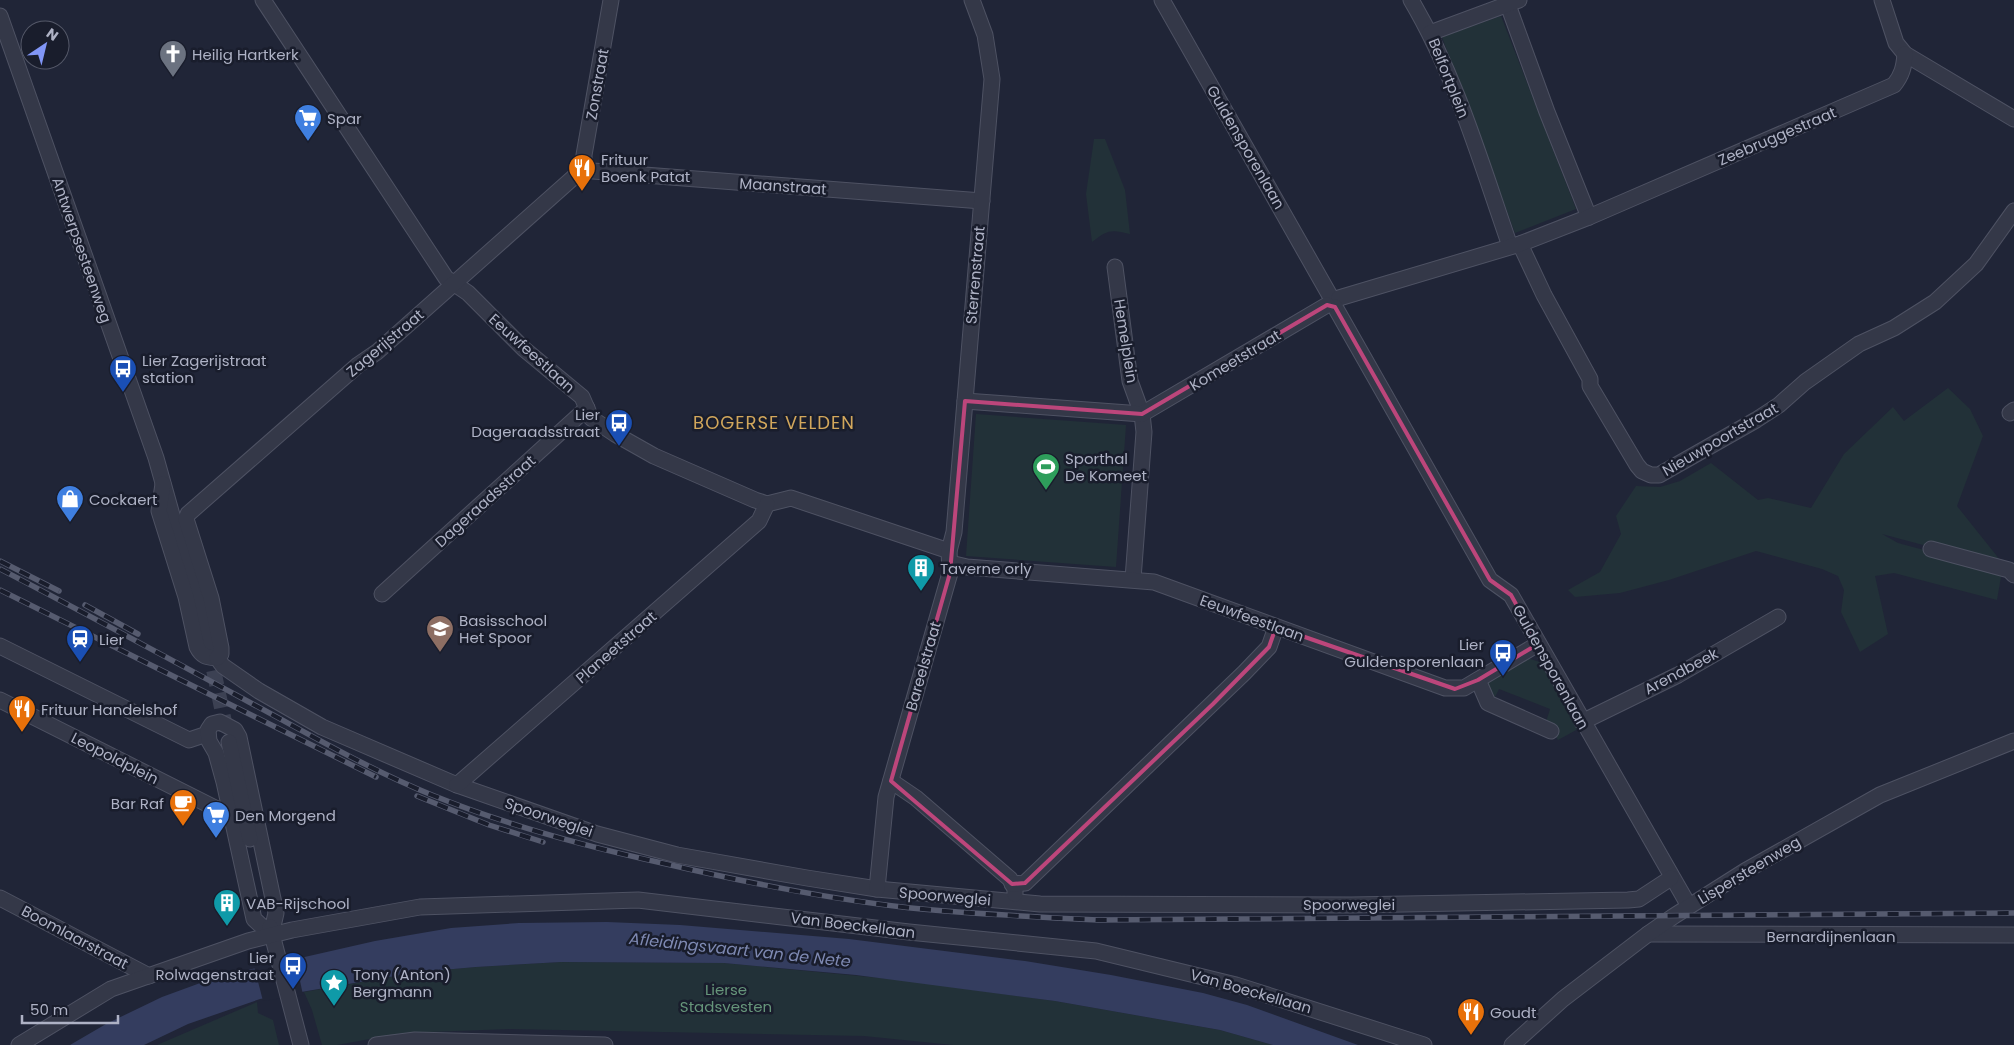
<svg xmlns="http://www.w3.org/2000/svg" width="2014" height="1045" viewBox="0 0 2014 1045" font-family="Poppins,sans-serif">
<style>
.green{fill:#223138}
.water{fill:#343d5f}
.pier{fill:#202537}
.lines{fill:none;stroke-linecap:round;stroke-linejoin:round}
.minor-tunnel{stroke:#3c4153;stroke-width:15;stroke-dasharray:15 8;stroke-linecap:butt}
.minor-casing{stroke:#4e5263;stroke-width:17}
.minor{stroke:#343848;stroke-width:15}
.rail-casing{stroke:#565b6f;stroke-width:5.5}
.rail{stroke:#191d2c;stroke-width:4;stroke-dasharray:11;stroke-linecap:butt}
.marked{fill:none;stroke:#bc467b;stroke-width:4;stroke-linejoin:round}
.labels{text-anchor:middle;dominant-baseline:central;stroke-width:5;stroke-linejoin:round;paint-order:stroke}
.poi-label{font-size:15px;fill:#aeb2c5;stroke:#191d2c;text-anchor:start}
.street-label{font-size:15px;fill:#aeb2c5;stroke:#191d2c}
.park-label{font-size:15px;fill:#66957a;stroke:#191d2c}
.water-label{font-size:16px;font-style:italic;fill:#7e89b2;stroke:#191d2c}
.quarter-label{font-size:18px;letter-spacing:1px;fill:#d2a75c;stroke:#191d2c}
</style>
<rect width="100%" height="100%" fill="#202537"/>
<!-- green -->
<g class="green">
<path d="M 1501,16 L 1576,209 L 1515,233 L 1442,37 Z"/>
<path d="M 1094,139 L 1105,139 L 1125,190 L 1130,234 C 1111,229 1107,230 1092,242 L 1086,194 Z"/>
<path d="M 1948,388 L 1970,409 L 1983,436 L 1957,506 L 2000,560 L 1994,564 L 1882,534 L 1898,543 L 2002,571 L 1997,600 L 1894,573 L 1875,576 L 1888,634 L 1860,652 L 1841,612 L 1844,590 L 1838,576 L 1822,569 L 1756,551 L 1669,580 L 1620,593 L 1575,597 L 1568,590 L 1600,572 L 1621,534 L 1616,516 L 1636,486 L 1660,487 L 1680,481 L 1711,463 L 1758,500 L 1768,498 L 1811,508 L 1844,454 L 1893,407 L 1904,421 Z"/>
<path d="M 976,414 L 1126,425 L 1116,567 L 966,556 Z"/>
<path d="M 1527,658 L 1540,662 L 1578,729 L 1558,740 L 1546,722 L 1550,709 L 1499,689 L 1494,699 L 1487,685 L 1488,681 Z"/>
<path d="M 561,962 L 724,963 L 901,980 L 1055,1001 L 1220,1030 L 1273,1045 L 953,1045 L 864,1036 L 510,1029 L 403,1033 L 337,1045 L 322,1045 L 312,1010 L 304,992 L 419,972 L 476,967 Z"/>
<path d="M 257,1002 L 258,1013 L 273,1020 L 279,1045 L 157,1045 Z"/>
</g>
<!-- water -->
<path class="water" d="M 607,922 L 680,925 L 849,939 L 1025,961 L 1111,975 L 1203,993 L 1247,1005 L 1358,1045 L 1273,1045 L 1220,1030 L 1055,1001 L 856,975 L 724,963 L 561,962 L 476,967 L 419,972 L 260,999 L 188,1024 L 144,1045 L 70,1045 L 106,1024 L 162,997 L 203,982 L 252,969 L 375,941 L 451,928 L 519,923 Z"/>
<!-- pier -->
<path class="pier" d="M 295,957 L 303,995 L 263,1001 L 254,966 Z"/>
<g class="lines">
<!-- minor-tunnel -->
<path class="minor-tunnel" d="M 209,648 L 227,734"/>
<defs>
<g id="minor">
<path d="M 263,0 L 446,278 L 468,293 L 524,349 L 582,397 L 591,418 L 615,434 L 654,456 L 755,500 L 767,504 L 791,498 L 949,551"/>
<path d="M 1162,0 L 1329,294"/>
<path d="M 1411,0 C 1456,76 1481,163 1510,246"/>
<path d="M 1882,0 L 1896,43 L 1905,54 L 2014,119"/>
<path d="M 1508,5 L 1547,112 L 1589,217"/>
<path d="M 0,16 L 156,458 L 172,515 L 190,567 L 209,648"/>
<path d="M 1430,33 L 1519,0"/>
<path d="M 584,168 L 593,171 L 982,201"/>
<path d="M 584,168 L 584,155 L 611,0"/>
<path d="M 1520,244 L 1544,295 L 1590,379 L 1590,386 L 1637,465 L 1642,471 L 1651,475 L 1659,475 L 1756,420 L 1779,405 L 1805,382 L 1859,344 L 1894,328 L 1935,302 L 1976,264 L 2014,211"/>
<path d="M 1115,267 L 1130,381 L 1142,414 L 1144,432 L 1133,579"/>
<path d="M 1339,298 L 1520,244 L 1589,217 L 1894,85 C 1902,75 1904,67 1905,54"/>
<path d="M 1335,307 L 1490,580 L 1511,595 L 1689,906"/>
<path d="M 965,401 L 1142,414 L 1327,305"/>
<path d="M 2010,413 L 2014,410"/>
<path d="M 163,484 L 159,511 L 186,597 L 197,647 C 202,657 207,657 217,658 L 223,666 L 259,691 L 322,727 L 457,785 L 597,834 L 677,855 L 807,878 L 877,889 L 1040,904 L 1351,905 L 1628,900 L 1639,899 L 1671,878"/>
<path d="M 1931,549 L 2009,570 L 2014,575"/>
<path d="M 950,563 L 967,567 L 1154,582 L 1445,688 L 1464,688 L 1538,644"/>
<path d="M 382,594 L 587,408"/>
<path d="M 0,646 L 189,740 L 207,734"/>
<path d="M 217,658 L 221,654 L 221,648 L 211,598 L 186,519 L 188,514 L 358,365 L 377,352 L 584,168"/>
<path d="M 1478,680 L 1488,703 L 1551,731"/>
<path d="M 0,700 L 231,816"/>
<path d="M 220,722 L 235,730 L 239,737 L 276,913 L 271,935 L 254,919 L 224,782 L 216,753 L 209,741 L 208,730 L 212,724 Z"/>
<path d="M 1582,722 L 1678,675 L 1778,617"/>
<path d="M 229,742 L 250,839"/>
<path d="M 891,781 L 916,798 L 1010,879 L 1015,889 L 1015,894"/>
<path d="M 457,785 L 759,521 L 767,504"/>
<path d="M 1012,884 L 1025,883 L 1244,673 L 1269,647 L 1276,627"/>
<path d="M 877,889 L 886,797 L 950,573 L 949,551 L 954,532 L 992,79 L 985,35 L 972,0"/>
<path d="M 0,898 L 149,976"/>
<path d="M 270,927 L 301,1045"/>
<path d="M 1648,934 L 2014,935"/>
<path d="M 19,1045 L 111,989 L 248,941 L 292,930 L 420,907 L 638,900 L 909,932 L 1096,951 L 1236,985 L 1424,1045"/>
<path d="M 376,1045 L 415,1040 L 605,1045"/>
<path d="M 1512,1045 L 1563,999 L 1648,934 L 1674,916 L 1745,871 L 1880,795 L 2014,741"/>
</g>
</defs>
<!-- minor casing -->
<use href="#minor" class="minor-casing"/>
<!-- minor -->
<use href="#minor" class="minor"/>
<defs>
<g id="rail">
<path d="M 0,561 L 59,591"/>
<path d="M 0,569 C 83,612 166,657 249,702 C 309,734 368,769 432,795 C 506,825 584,846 662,863 C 744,882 827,899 911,908 C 973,914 1035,917 1098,920 L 2014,913"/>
<path d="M 0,590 L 376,777"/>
<path d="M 85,605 L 138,634"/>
<path d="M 417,796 L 489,825 L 543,842"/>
</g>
</defs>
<!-- rail casing -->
<use href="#rail" class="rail-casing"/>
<!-- rail -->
<use href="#rail" class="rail"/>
</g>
<!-- marked area -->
<path class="marked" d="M 1327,305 L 1335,307 L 1490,580 L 1511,595 L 1538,644 L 1478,680 L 1455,689 L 1276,627 L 1269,647 L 1213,704 L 1025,883 L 1012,884 L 891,781 L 950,573 L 965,401 L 1142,414 Z"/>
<!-- icons -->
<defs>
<symbol id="church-pin" viewBox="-11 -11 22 30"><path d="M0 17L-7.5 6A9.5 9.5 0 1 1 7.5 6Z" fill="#6b7280" stroke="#191d2c"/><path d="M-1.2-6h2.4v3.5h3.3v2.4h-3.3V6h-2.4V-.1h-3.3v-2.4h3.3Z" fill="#fff"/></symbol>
<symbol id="supermarket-pin" viewBox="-11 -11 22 30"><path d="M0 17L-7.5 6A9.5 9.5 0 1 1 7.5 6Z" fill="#3f7fe0" stroke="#191d2c"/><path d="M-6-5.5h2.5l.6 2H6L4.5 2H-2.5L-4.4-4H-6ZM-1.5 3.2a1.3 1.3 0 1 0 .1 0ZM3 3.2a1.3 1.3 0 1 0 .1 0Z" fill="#fff"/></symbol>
<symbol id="restaurant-pin" viewBox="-11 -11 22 30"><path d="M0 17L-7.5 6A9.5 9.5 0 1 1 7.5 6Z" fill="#e8710a" stroke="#191d2c"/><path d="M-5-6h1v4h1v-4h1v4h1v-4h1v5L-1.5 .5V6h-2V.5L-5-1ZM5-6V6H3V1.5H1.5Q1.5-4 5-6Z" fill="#fff"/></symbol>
<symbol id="bus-pin" viewBox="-11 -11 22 30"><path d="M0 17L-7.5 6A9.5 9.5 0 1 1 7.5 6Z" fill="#1a4fb4" stroke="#191d2c"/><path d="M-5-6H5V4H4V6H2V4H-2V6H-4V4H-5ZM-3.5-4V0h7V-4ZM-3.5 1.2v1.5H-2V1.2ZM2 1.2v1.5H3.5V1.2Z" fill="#fff"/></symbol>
<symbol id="stadium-pin" viewBox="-11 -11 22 30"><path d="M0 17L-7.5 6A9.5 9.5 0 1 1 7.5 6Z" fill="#2e9e5b" stroke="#191d2c"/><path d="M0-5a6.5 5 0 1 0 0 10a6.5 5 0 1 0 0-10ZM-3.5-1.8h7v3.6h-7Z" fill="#fff"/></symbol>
<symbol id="shop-pin" viewBox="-11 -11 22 30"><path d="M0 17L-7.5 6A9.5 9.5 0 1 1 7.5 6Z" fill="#3f7fe0" stroke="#191d2c"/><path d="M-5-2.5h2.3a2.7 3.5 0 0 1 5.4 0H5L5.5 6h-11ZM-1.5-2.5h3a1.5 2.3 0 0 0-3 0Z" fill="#fff"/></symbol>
<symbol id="building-pin" viewBox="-11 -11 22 30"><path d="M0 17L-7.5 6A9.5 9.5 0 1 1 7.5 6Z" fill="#0f9aa8" stroke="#191d2c"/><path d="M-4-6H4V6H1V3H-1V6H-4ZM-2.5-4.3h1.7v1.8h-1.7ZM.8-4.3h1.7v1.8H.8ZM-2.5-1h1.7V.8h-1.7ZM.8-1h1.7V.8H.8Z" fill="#fff"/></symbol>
<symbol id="school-pin" viewBox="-11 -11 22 30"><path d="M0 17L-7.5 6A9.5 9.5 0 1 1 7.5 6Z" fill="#8d6e63" stroke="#191d2c"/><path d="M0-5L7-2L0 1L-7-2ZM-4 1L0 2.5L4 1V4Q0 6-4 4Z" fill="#fff"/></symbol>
<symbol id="station-pin" viewBox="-11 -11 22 30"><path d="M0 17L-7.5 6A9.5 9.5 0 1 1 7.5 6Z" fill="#1a4fb4" stroke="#191d2c"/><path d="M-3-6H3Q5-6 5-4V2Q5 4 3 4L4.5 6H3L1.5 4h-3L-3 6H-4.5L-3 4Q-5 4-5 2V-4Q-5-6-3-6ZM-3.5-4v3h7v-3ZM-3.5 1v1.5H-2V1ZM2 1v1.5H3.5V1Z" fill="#fff"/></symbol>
<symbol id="cafe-pin" viewBox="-11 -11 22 30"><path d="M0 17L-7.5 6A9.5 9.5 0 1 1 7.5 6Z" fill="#e8710a" stroke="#191d2c"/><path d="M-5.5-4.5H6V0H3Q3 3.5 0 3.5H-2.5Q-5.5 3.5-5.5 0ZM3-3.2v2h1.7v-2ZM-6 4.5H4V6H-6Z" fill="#fff"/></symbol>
<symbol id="sight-pin" viewBox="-11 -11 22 30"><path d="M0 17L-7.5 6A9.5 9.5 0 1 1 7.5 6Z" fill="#0f9aa8" stroke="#191d2c"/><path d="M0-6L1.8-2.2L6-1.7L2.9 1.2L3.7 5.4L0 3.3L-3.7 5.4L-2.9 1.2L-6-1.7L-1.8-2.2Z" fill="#fff"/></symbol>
</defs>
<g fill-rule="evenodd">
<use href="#church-pin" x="157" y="38" width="32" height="43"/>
<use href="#supermarket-pin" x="292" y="102" width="32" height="43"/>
<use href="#restaurant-pin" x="566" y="152" width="32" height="43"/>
<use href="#bus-pin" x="107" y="353" width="32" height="43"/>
<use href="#bus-pin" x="603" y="407" width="32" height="43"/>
<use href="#stadium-pin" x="1030" y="451" width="32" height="43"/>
<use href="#shop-pin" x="54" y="483" width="32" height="43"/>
<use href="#building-pin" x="905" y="552" width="32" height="43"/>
<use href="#school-pin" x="424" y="613" width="32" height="43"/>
<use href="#station-pin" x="64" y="623" width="32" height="43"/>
<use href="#bus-pin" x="1487" y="637" width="32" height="43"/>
<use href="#restaurant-pin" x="6" y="693" width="32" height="43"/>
<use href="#cafe-pin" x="167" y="787" width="32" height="43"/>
<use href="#supermarket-pin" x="200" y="799" width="32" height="43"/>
<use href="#building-pin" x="211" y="887" width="32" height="43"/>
<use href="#bus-pin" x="277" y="950" width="32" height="43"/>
<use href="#sight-pin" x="318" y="967" width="32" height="43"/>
<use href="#restaurant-pin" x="1455" y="996" width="32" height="43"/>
</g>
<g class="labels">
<!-- poi labels -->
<g class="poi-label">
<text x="192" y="54">Heilig Hartkerk</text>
<text x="327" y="118">Spar</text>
<text x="601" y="159">Frituur<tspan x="601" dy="17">Boenk Patat</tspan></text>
<text x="142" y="360">Lier Zagerijstraat<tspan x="142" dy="17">station</tspan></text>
<text x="600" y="414" text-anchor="end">Lier<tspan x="600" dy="17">Dageraadsstraat</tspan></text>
<text x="1065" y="458">Sporthal<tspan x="1065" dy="17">De Komeet</tspan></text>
<text x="89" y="499">Cockaert</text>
<text x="940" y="568">Taverne orly</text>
<text x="459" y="620">Basisschool<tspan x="459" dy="17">Het Spoor</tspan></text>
<text x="99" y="639">Lier</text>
<text x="1484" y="644" text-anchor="end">Lier<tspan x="1484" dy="17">Guldensporenlaan</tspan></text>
<text x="41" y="709">Frituur Handelshof</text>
<text x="164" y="803" text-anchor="end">Bar Raf</text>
<text x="235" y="815">Den Morgend</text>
<text x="246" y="903">VAB-Rijschool</text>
<text x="274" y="957" text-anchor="end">Lier<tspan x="274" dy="17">Rolwagenstraat</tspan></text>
<text x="353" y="974">Tony (Anton)<tspan x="353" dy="17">Bergmann</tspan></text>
<text x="1490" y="1012">Goudt</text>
</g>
<!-- street labels -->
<g class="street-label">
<text transform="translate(1449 78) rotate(68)">Belfortplein</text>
<text transform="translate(597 84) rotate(-80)">Zonstraat</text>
<text transform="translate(1777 136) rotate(-23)">Zeebruggestraat</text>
<text transform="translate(1246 147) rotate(60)">Guldensporenlaan</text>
<text transform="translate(783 186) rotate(4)">Maanstraat</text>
<text transform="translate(82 250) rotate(71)">Antwerpsesteenweg</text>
<text transform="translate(975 275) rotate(-85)">Sterrenstraat</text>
<text transform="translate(1126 341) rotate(81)">Hemelplein</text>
<text transform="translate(385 343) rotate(-40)">Zagerijstraat</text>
<text transform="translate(532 353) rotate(42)">Eeuwfeestlaan</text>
<text transform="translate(1235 360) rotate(-31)">Komeetstraat</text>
<text transform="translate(1720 439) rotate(-30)">Nieuwpoortstraat</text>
<text transform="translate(485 501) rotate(-42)">Dageraadsstraat</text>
<text transform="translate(1252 618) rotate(20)">Eeuwfeestlaan</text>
<text transform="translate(616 647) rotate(-41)">Planeetstraat</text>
<text transform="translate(923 666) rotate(-74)">Bareelstraat</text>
<text transform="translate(1551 667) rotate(61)">Guldensporenlaan</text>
<text transform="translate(1681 671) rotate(-28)">Arendbeek</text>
<text transform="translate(115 758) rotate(27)">Leopoldplein</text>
<text transform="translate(549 817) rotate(19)">Spoorweglei</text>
<text transform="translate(1749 870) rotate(-31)">Lispersteenweg</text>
<text transform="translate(945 896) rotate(5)">Spoorweglei</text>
<text x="1349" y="904">Spoorweglei</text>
<text transform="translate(853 925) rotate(7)">Van Boeckellaan</text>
<text x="1831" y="936">Bernardijnenlaan</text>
<text transform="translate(75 937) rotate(28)">Boomlaarstraat</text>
<text transform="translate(1251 991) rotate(16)">Van Boeckellaan</text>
</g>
<!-- park labels -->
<g class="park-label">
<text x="726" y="989">Lierse<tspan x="726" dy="17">Stadsvesten</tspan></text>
</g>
<!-- water labels -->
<g class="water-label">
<text transform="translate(740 950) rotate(6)">Afleidingsvaart van de Nete</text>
</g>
<!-- quarter labels -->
<g class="quarter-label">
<text x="774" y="422">BOGERSE VELDEN</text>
</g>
</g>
<!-- north arrow -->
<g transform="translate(45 45) rotate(35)"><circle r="24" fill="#191d2c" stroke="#555969"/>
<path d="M0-4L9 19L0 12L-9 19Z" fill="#8196f7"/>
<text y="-8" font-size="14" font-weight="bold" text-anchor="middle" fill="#aeb2c5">N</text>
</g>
<!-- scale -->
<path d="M22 1015v8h96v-8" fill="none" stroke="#aeb2c5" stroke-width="2.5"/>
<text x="30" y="1015" font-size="15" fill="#aeb2c5" stroke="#191d2c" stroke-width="4" paint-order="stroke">50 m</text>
</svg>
